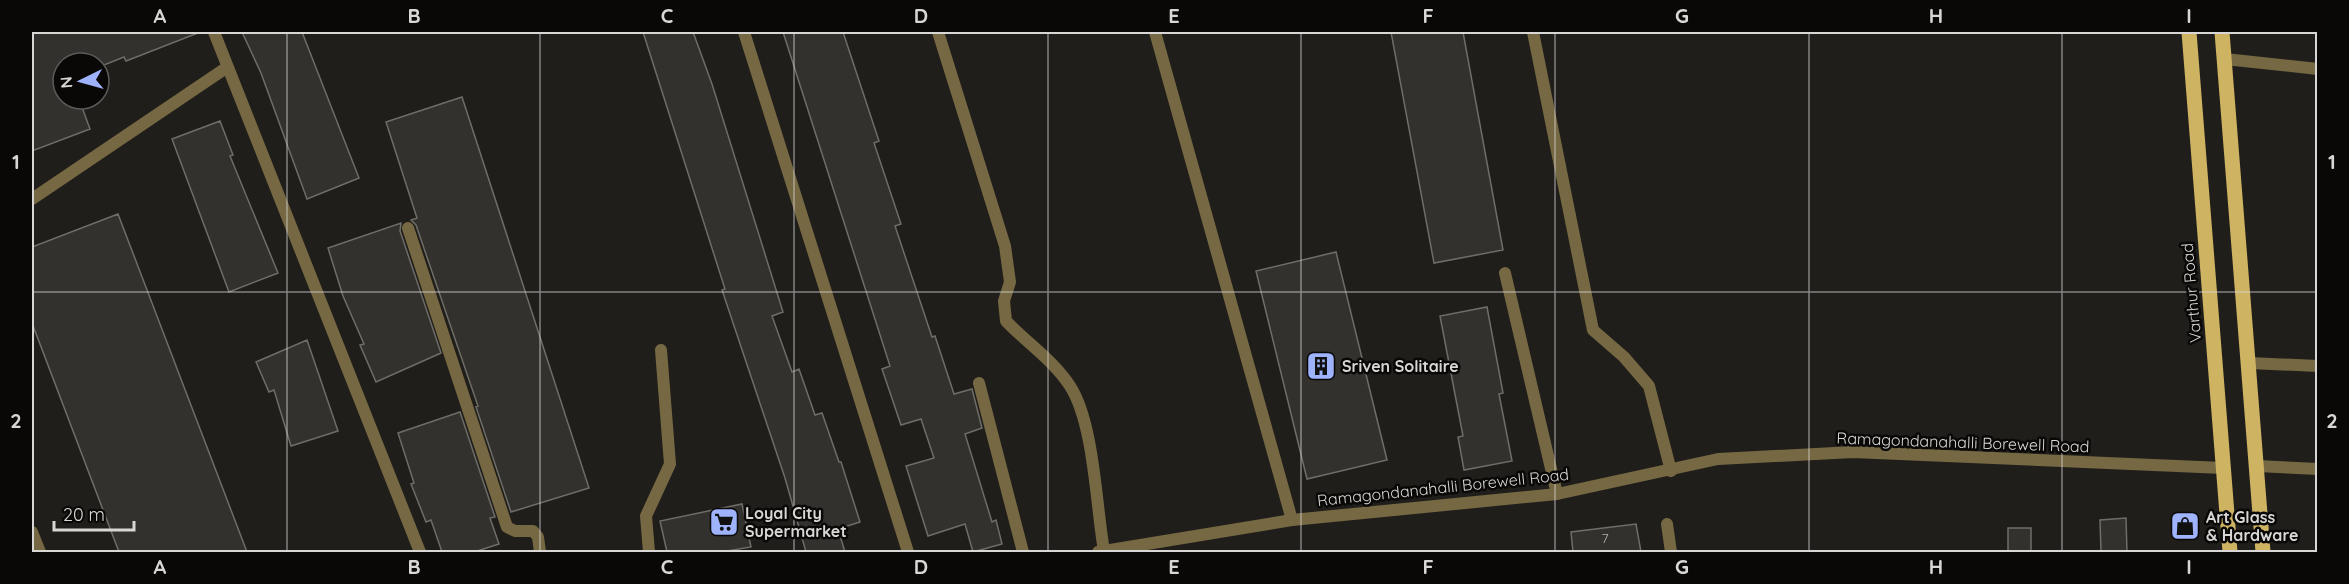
<svg xmlns="http://www.w3.org/2000/svg" width="2349" height="584" font-family="Quicksand,sans-serif">
<style>
.building{fill:#33312d;stroke:#6f6d68;stroke-width:1.5}
.lines{fill:none;stroke-linecap:round;stroke-linejoin:round}
.service{stroke:#756843;stroke-width:12}
.minor{stroke:#756843;stroke-width:12}
.tertiary{stroke:#756843;stroke-width:12}
.primary{stroke:#ceb362;stroke-width:15}
.grid{fill:none;stroke:#d8d7d5;stroke-width:1.5;stroke-opacity:0.55}
.labels{text-anchor:middle;stroke-width:5;stroke-linejoin:round;paint-order:stroke}
.number-label{font-size:14px;fill:#afaeab}
.street-label{font-size:16px;fill:#d8d7d5;stroke:#090807}
.poi-label{font-size:16px;font-weight:bold;fill:#d8d7d5;stroke:#090807;text-anchor:start}
.neatline{fill:none;stroke:#d8d7d5;stroke-width:2}
.grid-label{font-size:20px;text-anchor:middle;font-weight:bold;fill:#d8d7d5}
</style>
<rect width="100%" height="100%" fill="#201e1a"/>
<path class="building" d="M32 32H198V33L126 61 124 57 99 67V63H63V99H79L90 129 32 151Z
M242 32H302L359 178 307 199 261 73Z
M643 32H693L712 84 783 312 772 316 792 372 799 369 815 415 822 413 839 462H841L860 522 838 529 845 552H806L785 478 722 290 725 289Z
M783 32H843L879 141 874 143 901 224 895 226 932 337 935 336 954 394 972 389 982 428 965 434 992 522 996 520 1002 544 973 552 965 524 928 536 906 466 934 458 921 419 901 425 882 369 890 366Z
M1391 32H1463L1503 250 1434 263Z
M462 97 589 488 511 512 476 407 478 406 416 225 411 220 417 218 386 122Z
M220 121 233 155 230 156 278 273 229 292 172 139Z
M118 214 247 552H119L32 323V247Z
M401 223 400 231 441 353 376 382 360 345 364 344 343 296 328 248Z
M1336 252 1387 460 1307 479 1256 271Z
M1487 307 1503 393 1499 394 1512 461 1464 470 1458 437 1463 436 1440 316Z
M307 340 338 431 291 446 274 390 269 392 256 362Z
M460 412 495 517 490 518 499 544 474 552H442L431 520 426 522 411 484 414 483 398 433Z
M742 504 751 547 721 552H667L660 521Z
M2126 518 2127 552H2101L2100 520Z
M1636 524 1641 552H1573L1571 532Z
M2008 528H2031V552H2008Z"/>
<g class="lines">
<path class="service" d="M1533 32 1593 330 1624 357 1649 386 1671 471
M1505 273 1557 494
M2249 363 2318 366
M2257 466 2318 469
M649 552 646 516 670 464 661 350"/>
<path class="minor" d="M214 32 420 552
M744 32 908 552
M938 32 1005 246 1010 282 1004 301 1006 321C1027 343 1054 361 1070 386 1094 423 1096 505 1104 551
M1155 32 1292 520
M2225 59 2318 69
M32 199 226 68
M408 228 507 527 515 531H533L538 537 540 552
M979 383 1023 552
M1667 524 1671 552
M32 532 40 552"/>
<path class="tertiary" d="M1098 552 1292 520 1557 494 1718 459 1853 452 2223 468"/>
<path class="primary" d="M2189 32 2230 552
M2222 32 2263 552"/>
</g>
<path class="grid" d="M287 32V552M540 32V552M794 32V552M1048 32V552M1301 32V552M1555 32V552M1809 32V552M2062 32V552M32 292H2318"/>
<defs>
<g id="building-square" transform="scale(1.5)"><rect x="-9" y="-9" width="18" height="18" rx="4" fill="#9fb3fd" stroke="#090807"/><path d="M-4-6H4V6H1V3H-1V6H-4ZM-2.5-4.3h1.7v1.8h-1.7ZM.8-4.3h1.7v1.8H.8ZM-2.5-1h1.7V.8h-1.7ZM.8-1h1.7V.8H.8Z" fill="#111"/></g>
<g id="supermarket-square" transform="scale(1.5)"><rect x="-9" y="-9" width="18" height="18" rx="4" fill="#9fb3fd" stroke="#090807"/><path d="M-6-5.5h2.5l.6 2H6L4.5 2H-2.5L-4.4-4H-6ZM-1.5 3.2a1.3 1.3 0 1 0 .1 0ZM3 3.2a1.3 1.3 0 1 0 .1 0Z" fill="#111"/></g>
<g id="shop-square" transform="scale(1.5)"><rect x="-9" y="-9" width="18" height="18" rx="4" fill="#9fb3fd" stroke="#090807"/><path d="M-5-2.5h2.3a2.7 3.5 0 0 1 5.4 0H5L5.5 6h-11ZM-1.5-2.5h3a1.5 2.3 0 0 0-3 0Z" fill="#111"/></g>
</defs>
<g fill-rule="evenodd">
<use href="#building-square" x="1321" y="366"/>
<use href="#supermarket-square" x="724" y="522"/>
<use href="#shop-square" x="2185" y="526"/>
</g>
<g class="labels">
<g class="number-label">
<text x="1605" y="543">7</text>
</g>
<g class="street-label">
<text transform="translate(2191 293) rotate(-95)" y="6">Varthur Road</text>
<text transform="translate(1963 442) rotate(2)" y="6">Ramagondanahalli Borewell Road</text>
<text transform="translate(1443 487) rotate(-6)" y="6">Ramagondanahalli Borewell Road</text>
</g>
<g class="poi-label">
<text x="1342" y="372">Sriven Solitaire</text>
<text x="745" y="519">Loyal City<tspan x="745" dy="18">Supermarket</tspan></text>
<text x="2206" y="523">Art Glass<tspan x="2206" dy="18">&amp; Hardware</tspan></text>
</g>
</g>
<rect width="2349" height="584" fill="none" stroke="#090807" stroke-width="66"/>
<g transform="translate(81 81) rotate(265)"><circle r="28" fill="#090807" stroke="#5c5b59" stroke-width="1.5"/>
<path d="M0-4.5L10 22L0 15L-10 22Z" fill="#9fb3fd"/>
<text y="-9" font-size="16" font-weight="bold" text-anchor="middle" fill="#d8d7d5">N</text>
</g>
<path d="M54 521v9h80v-9" fill="none" stroke="#d8d7d5" stroke-width="3"/>
<text x="63" y="521" font-size="18" fill="#d8d7d5" stroke="#090807" stroke-width="4.5" paint-order="stroke">20 m</text>
<rect x="33" y="33" width="2283" height="518" class="neatline"/>
<g class="grid-label">
<text x="160" y="23">A</text>
<text x="414" y="23">B</text>
<text x="667" y="23">C</text>
<text x="921" y="23">D</text>
<text x="1174" y="23">E</text>
<text x="1428" y="23">F</text>
<text x="1682" y="23">G</text>
<text x="1936" y="23">H</text>
<text x="2189" y="23">I</text>
<text x="16" y="169">1</text>
<text x="2332" y="169">1</text>
<text x="16" y="428">2</text>
<text x="2332" y="428">2</text>
<text x="160" y="574">A</text>
<text x="414" y="574">B</text>
<text x="667" y="574">C</text>
<text x="921" y="574">D</text>
<text x="1174" y="574">E</text>
<text x="1428" y="574">F</text>
<text x="1682" y="574">G</text>
<text x="1936" y="574">H</text>
<text x="2189" y="574">I</text>
</g>
</svg>
